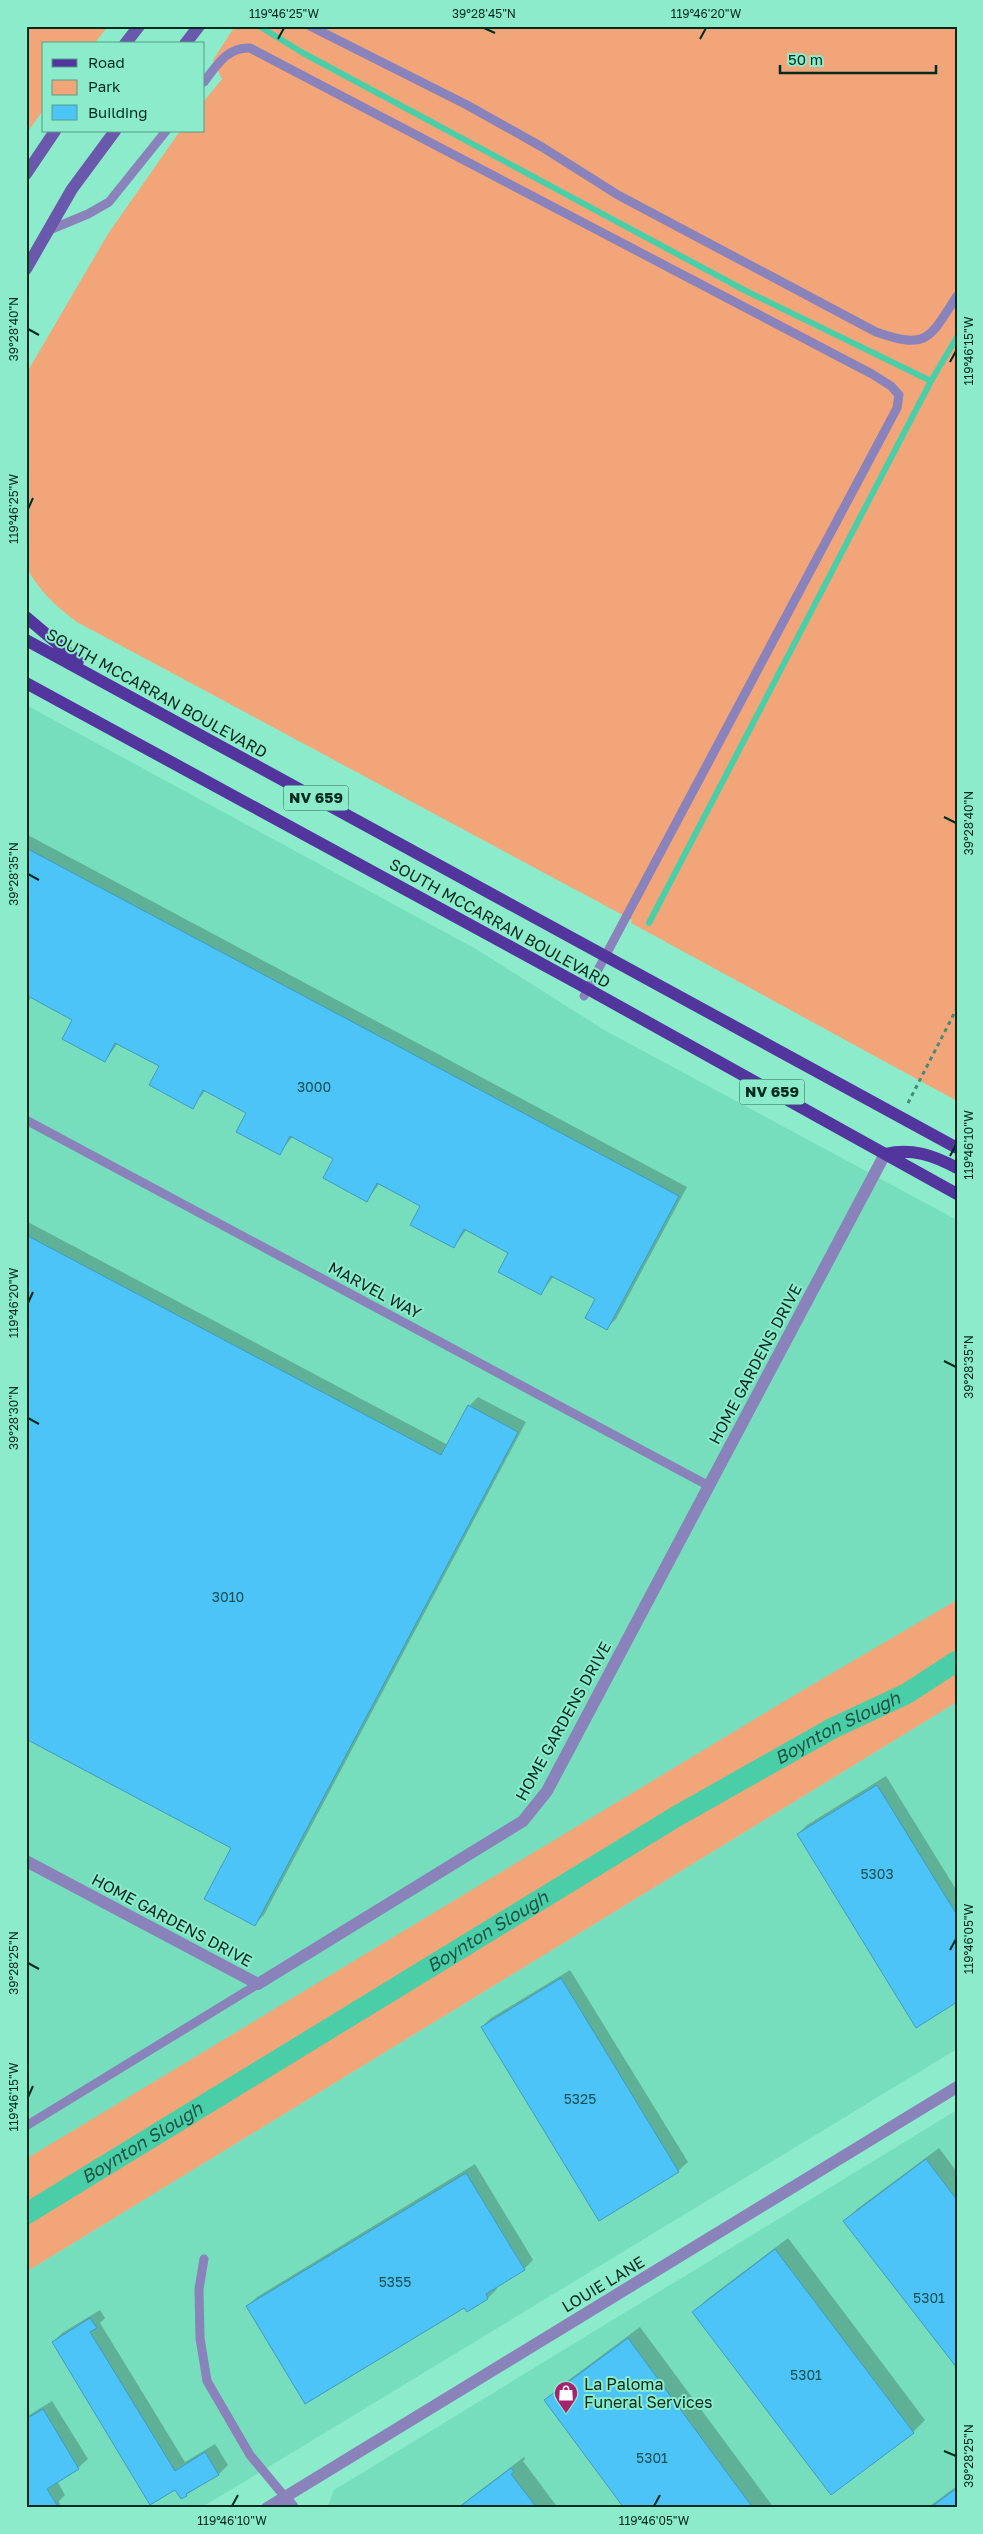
<svg xmlns="http://www.w3.org/2000/svg" width="983" height="2534" font-family="'Golos Text',sans-serif">
<style>
.built{fill:#76debc}
.green{fill:#f2a579}
.shadow{fill:#0003}
.lines{fill:none;stroke-linecap:round;stroke-linejoin:round}
.stream{stroke:#49cea8;stroke-width:6}
.canal{stroke:#49cea8;stroke-width:21}
.building{fill:#4dc4f7;stroke:#429ac1}
.path{stroke:#468b75;stroke-width:3;stroke-dasharray:4 4;stroke-linecap:butt}
.lane{stroke:#8a82bb;stroke-width:9}
.street{stroke:#8a82bb;stroke-width:12}
.secondary{stroke:#6958ab;stroke-width:12}
.primary{stroke:#52369e;stroke-width:12}
.ticks{fill:none;stroke:#002b1f;stroke-width:2}
.labels{text-anchor:middle;stroke-width:4;stroke-linejoin:round;paint-order:stroke}
.number-label{font-size:14px;fill:#135155}
.shield{fill:#8cebcb;stroke:#2a6553;stroke-width:1}
.shield-label{font-size:15px;font-weight:bold;fill:#002b1f}
.street-label{font-size:16px;fill:#002b1f;stroke:#8cebcb}
.poi-label{font-size:16px;fill:#002b1f;stroke:#8cebcb;text-anchor:start}
.water-label{font-size:18px;font-style:italic;fill:#1d5242;stroke:#8cebcb}
.neatline{fill:none;stroke:#002b1f;stroke-width:2}
.ticks-label{font-size:12px;text-anchor:middle;fill:#002b1f}
</style>
<rect width="100%" height="100%" fill="#8cebcb"/>
<path class="built" d="M26 705 476 949 606 1031 957 1220V1615L26 2181Z
M957 1702V2049L201 2508H26V2272Z
M957 2110V2508H327L334 2490Z"/>
<path class="green" d="M26 26H108L94 44H44V109L26 134Z
M235 26H957V1101L631 923 632 920 77 622C57 608 38 589 26 567V374L108 234 180 131H204V101L222 79 213 60Z
M957 1600V1702L26 2272V2159L798 1693Z"/>
<path class="shadow" d="M26 834 687 1187 616 1319 607 1328 597 1298 554 1276 541 1293 509 1252 467 1229 454 1247 422 1205 380 1183 367 1200 335 1159 293 1136 279 1154 248 1112 206 1090 192 1107 161 1066 118 1043 105 1061 74 1019 31 997 26 1006Z
M26 1221 448 1445 469 1406 478 1397 526 1422 264 1915 255 1924 233 1848 26 1738Z
M886 1776 957 1891V2001L798 1834 807 1825Z
M570 1970 688 2162 678 2171 599 2219 482 2027 491 2018Z
M939 2148 957 2172V2366L845 2221 857 2209Z
M475 2164 533 2260 524 2269 496 2287 497 2289 488 2298 467 2310 465 2306H247L257 2297Z
M788 2238 925 2420 913 2432 694 2312 706 2300Z
M100 2310 105 2318 100 2323 185 2462 215 2444 228 2465 219 2474 186 2495 53 2342 62 2333Z
M640 2327 774 2508H625L546 2401 558 2388Z
M52 2401 88 2459 78 2468 57 2481 65 2495 59 2501 60 2505 57 2508H26V2417Z
M524 2457 525 2459 523 2461 558 2508H457Z
M957 2486V2508H927Z"/>
<g class="lines">
<path class="stream" d="M259 26 303 53 746 291 931 381
M649 923 931 381 957 337"/>
<path class="canal" id="s1" d="M26 2214 677 1816 833 1728 906 1694 957 1661"/>
</g>
<path class="building" d="M26 848 679 1196 607 1330 585 1318 595 1299 551 1276 541 1295 498 1272 508 1253 464 1229 454 1248 410 1225 420 1206 377 1183 367 1202 323 1178 333 1159 290 1136 280 1155 236 1132 246 1113 203 1090 193 1109 149 1085 159 1066 115 1043 105 1062 62 1039 72 1020 28 996 26 1000Z
M26 1235 441 1455 468 1405 518 1432 255 1926 204 1899 231 1848 26 1739Z
M877 1785 957 1915V2002L916 2028 797 1834Z
M561 1978 679 2172 599 2221 481 2027Z
M926 2159 957 2200V2368L843 2221Z
M466 2173 525 2270 486 2294 488 2299 467 2312 464 2308 305 2404 246 2306Z
M775 2249 914 2433 831 2495 692 2312Z
M90 2318 97 2328 90 2332 175 2471 205 2452 219 2475 186 2494 187 2496 181 2499 175 2490 150 2505 52 2342Z
M628 2338 633 2345 753 2508H624L544 2400Z
M43 2409 79 2469 47 2489 57 2505 51 2508H26V2419Z
M511 2468 514 2472 511 2474 537 2508H458Z
M957 2488V2508H930Z"/>
<g class="lines">
<path class="path" d="M908 1103 957 1008"/>
<path class="lane" d="M310 26 467 105 542 147 618 195 876 332C928 350 929 339 957 296
M204 82C217 65 227 47 250 48L872 374 891 386 899 395 897 408 584 996
M47 231 88 214 109 202 166 131
M26 1120 709 1486
M26 2126 258 1984
M204 2259 199 2289 200 2338 207 2381 250 2455 285 2497"/>
<path class="street" d="M26 1861 258 1984 523 1821 547 1791 885 1154
M285 2497 293 2508
M267 2508 957 2087"/>
<path class="secondary" d="M125 44 139 26
M185 44 199 26
M26 174 55 131
M26 269 72 189 115 131"/>
<path class="primary" d="M26 617 78 661
M26 640 957 1148
M26 683 588 989 957 1194
M885 1154C912 1148 933 1155 957 1168"/>
</g>
<path class="ticks" d="M484 28 495 33M278 39 284 28M700 39 706 28M28 329 39 335M950 362 956 351M28 509 33 498M944 817 956 823M28 874 39 880M950 1156 956 1145M28 1303 33 1292M944 1361 956 1367M28 1418 39 1424M950 1950 956 1939M28 1963 39 1969M28 2097 33 2086M944 2451 956 2456M232 2506 238 2495M654 2506 660 2495"/>
<defs>
<g id="shop-pin" transform="scale(1.25)"><path d="M0 17L-7.5 6A9.5 9.5 0 1 1 7.5 6Z" fill="#a6236f" stroke="#8cebcb"/><path d="M-5-2.5h2.3a2.7 3.5 0 0 1 5.4 0H5L5.5 6h-11ZM-1.5-2.5h3a1.5 2.3 0 0 0-3 0Z" fill="#fff"/></g>
</defs>
<g fill-rule="evenodd">
<use href="#shop-pin" x="566" y="2393"/>
</g>
<g class="labels">
<g class="number-label">
<text x="314" y="1092">3000</text>
<text x="228" y="1602">3010</text>
<text x="877" y="1879">5303</text>
<text x="580" y="2104">5325</text>
<text x="395" y="2287">5355</text>
<text x="929" y="2303">5301</text>
<text x="806" y="2380">5301</text>
<text x="652" y="2463">5301</text>
</g>
<g class="shield">
<rect x="283.5" y="785.5" width="65" height="25" rx="4"/>
<rect x="739.5" y="1079.5" width="65" height="25" rx="4"/>
</g>
<g class="shield-label">
<text x="316" y="803">NV 659</text>
<text x="772" y="1097">NV 659</text>
</g>
<g class="street-label">
<text transform="translate(157 693) rotate(29)" y="6">SOUTH MCCARRAN BOULEVARD</text>
<text transform="translate(500 923) rotate(29)" y="6">SOUTH MCCARRAN BOULEVARD</text>
<text transform="translate(375 1290) rotate(28)" y="6">MARVEL WAY</text>
<text transform="translate(755 1364) rotate(-62)" y="6">HOME GARDENS DRIVE</text>
<text transform="translate(563 1721) rotate(-61)" y="6">HOME GARDENS DRIVE</text>
<text transform="translate(172 1920) rotate(28)" y="6">HOME GARDENS DRIVE</text>
<text transform="translate(603 2284) rotate(-31)" y="6">LOUIE LANE</text>
</g>
<g class="poi-label">
<text x="584" y="2390">La Paloma<tspan x="584" dy="18">Funeral Services</tspan></text>
</g>
<g class="water-label">
<text dy="6" stroke="none"><textPath href="#s1" startOffset="946">Boynton Slough</textPath></text>
<text dy="6" stroke="none"><textPath href="#s1" startOffset="541">Boynton Slough</textPath></text>
<text dy="6" stroke="none"><textPath href="#s1" startOffset="136">Boynton Slough</textPath></text>
</g>
</g>
<rect width="983" height="2534" fill="none" stroke="#8cebcb" stroke-width="55"/>
<rect x="42" y="42" width="162" height="90" fill="#8cebcb" stroke="#549e86"/>
<rect x="52" y="59" width="25" height="8" fill="#52369e" stroke="#549e86"/>
<text x="88" y="68" font-size="15" fill="#002b1f">Road</text>
<rect x="52" y="80" width="25" height="15" fill="#f2a579" stroke="#549e86"/>
<text x="88" y="92" font-size="15" fill="#002b1f">Park</text>
<rect x="52" y="105" width="25" height="15" fill="#4dc4f7" stroke="#549e86"/>
<text x="88" y="118" font-size="15" fill="#002b1f">Building</text>
<path d="M780 65v8h156v-8" fill="none" stroke="#002b1f" stroke-width="2.5"/>
<text x="788" y="65" font-size="15" fill="#002b1f" stroke="#8cebcb" stroke-width="4" paint-order="stroke">50 m</text>
<rect x="28" y="28" width="928" height="2478" class="neatline"/>
<g class="ticks-label">
<text x="284" y="18">119°46'25"W</text>
<text x="484" y="18">39°28'45"N</text>
<text x="706" y="18">119°46'20"W</text>
<text transform="translate(14 329) rotate(-90)" y="4">39°28'40"N</text>
<text transform="translate(969 351) rotate(-90)" y="4">119°46'15"W</text>
<text transform="translate(14 509) rotate(-90)" y="4">119°46'25"W</text>
<text transform="translate(969 823) rotate(-90)" y="4">39°28'40"N</text>
<text transform="translate(14 874) rotate(-90)" y="4">39°28'35"N</text>
<text transform="translate(969 1145) rotate(-90)" y="4">119°46'10"W</text>
<text transform="translate(14 1303) rotate(-90)" y="4">119°46'20"W</text>
<text transform="translate(969 1367) rotate(-90)" y="4">39°28'35"N</text>
<text transform="translate(14 1418) rotate(-90)" y="4">39°28'30"N</text>
<text transform="translate(969 1939) rotate(-90)" y="4">119°46'05"W</text>
<text transform="translate(14 1963) rotate(-90)" y="4">39°28'25"N</text>
<text transform="translate(14 2097) rotate(-90)" y="4">119°46'15"W</text>
<text transform="translate(969 2456) rotate(-90)" y="4">39°28'25"N</text>
<text x="232" y="2525">119°46'10"W</text>
<text x="654" y="2525">119°46'05"W</text>
</g>
</svg>
